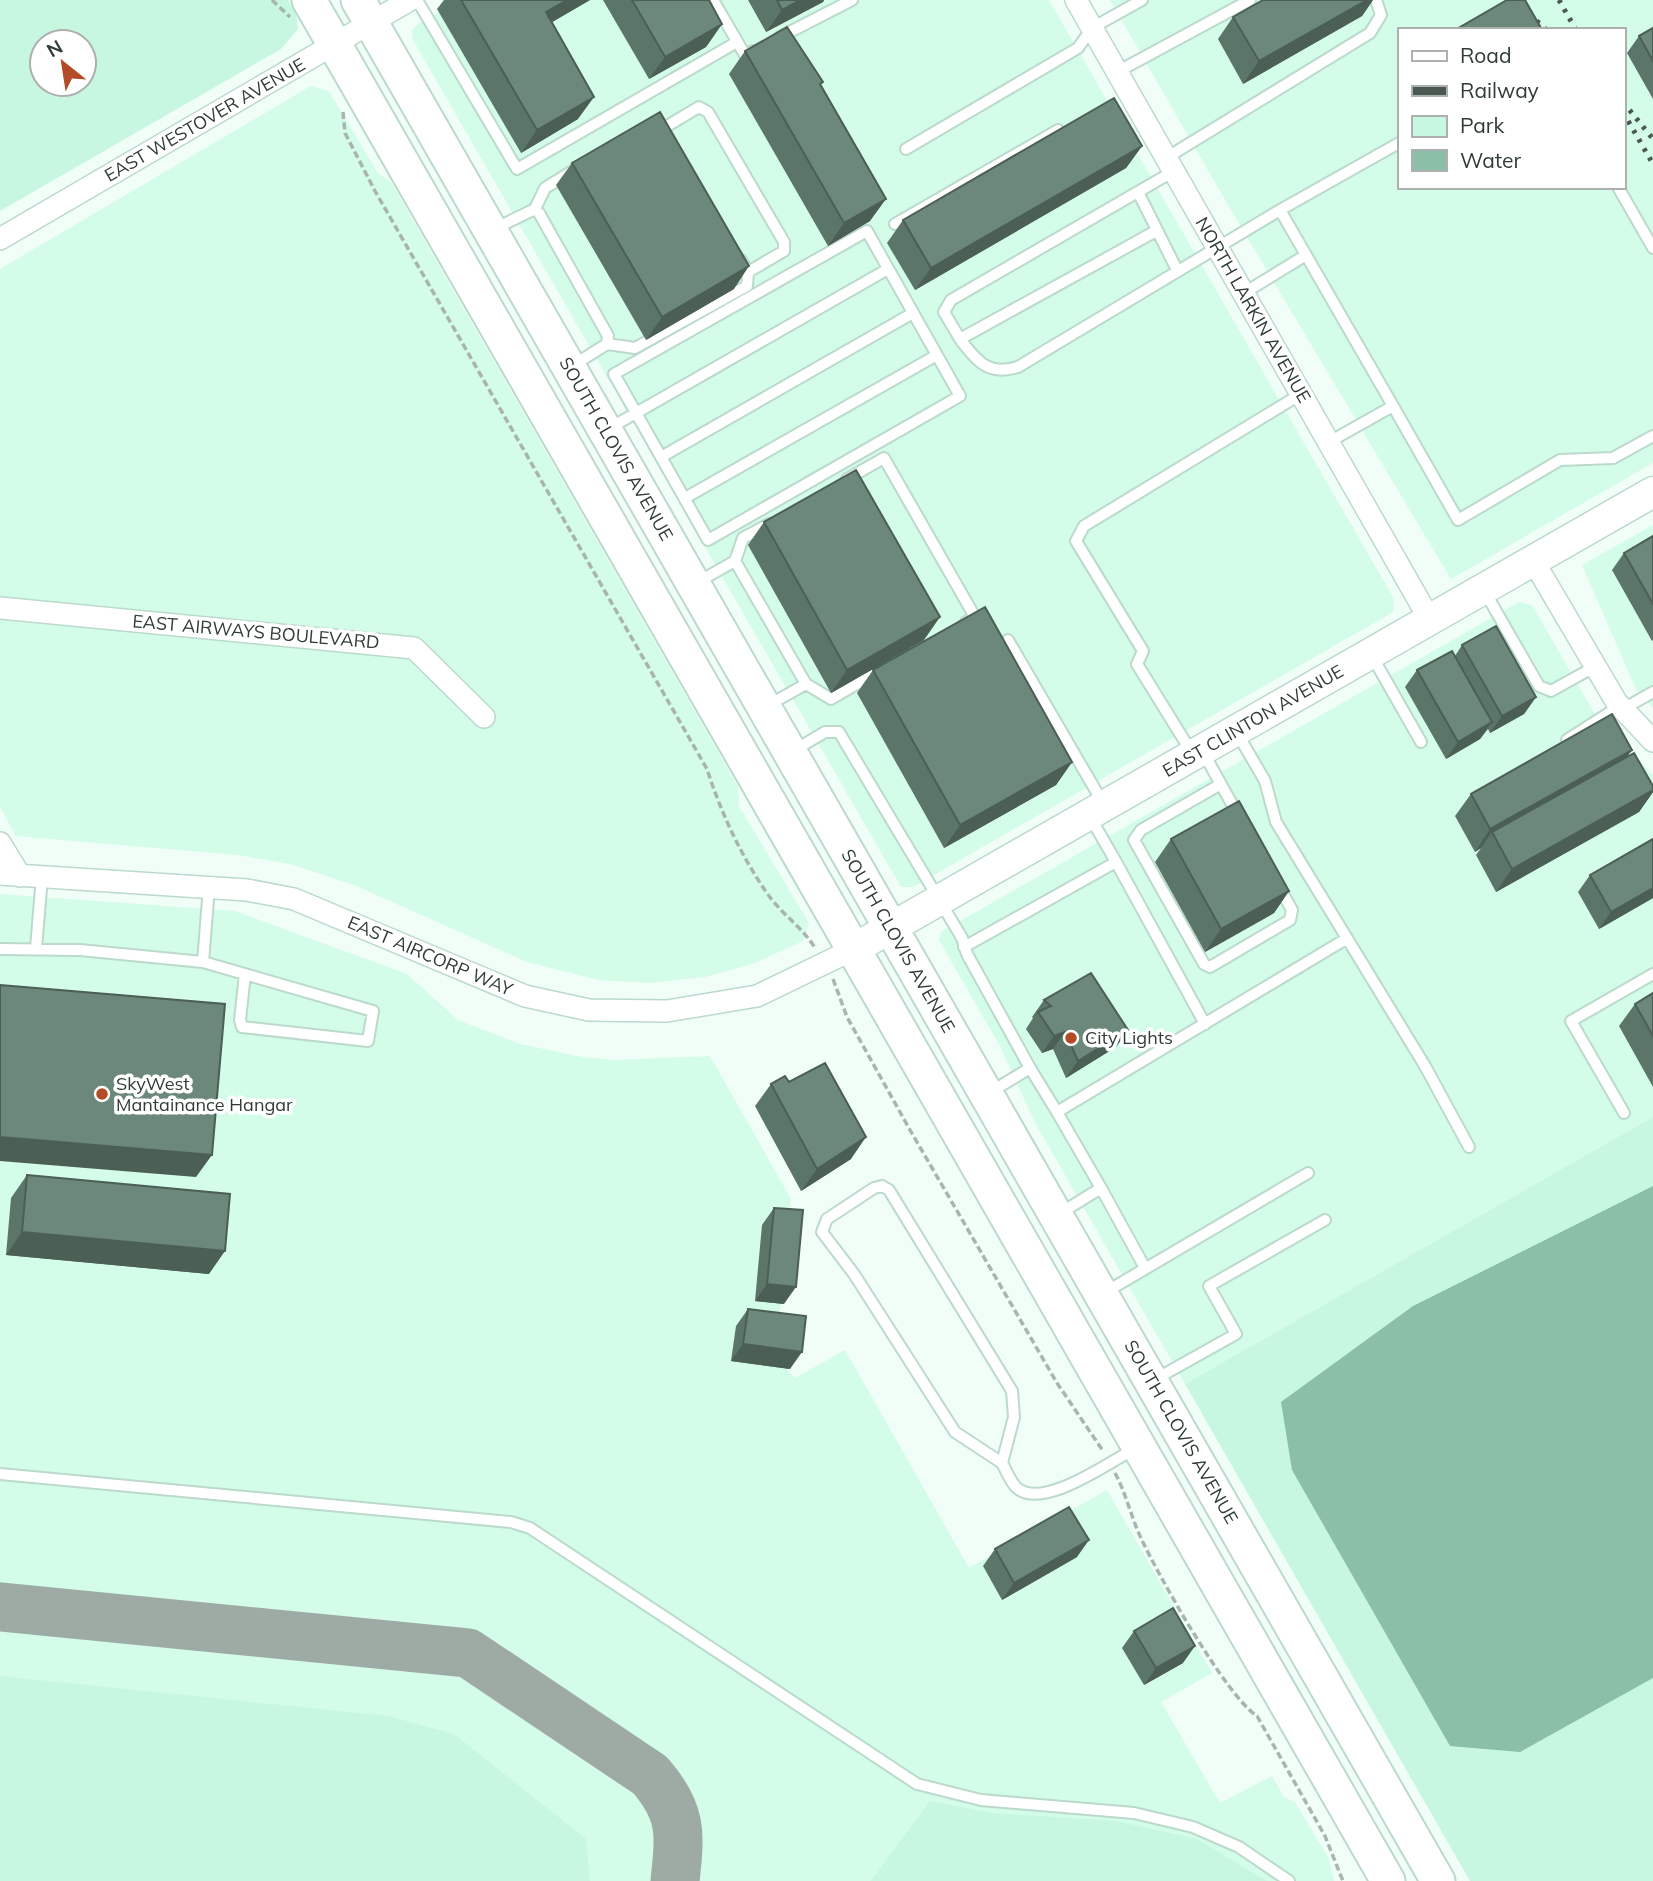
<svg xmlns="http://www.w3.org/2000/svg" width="1653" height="1881" font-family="Mulish,sans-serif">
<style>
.built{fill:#d3fce9;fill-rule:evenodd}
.green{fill:#c7f7e0;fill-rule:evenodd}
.water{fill:#8bbfa7}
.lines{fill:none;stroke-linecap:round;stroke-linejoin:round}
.taxiway{stroke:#9eaaa4;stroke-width:49}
.lane-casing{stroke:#bbdacb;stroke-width:14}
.street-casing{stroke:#bbdacb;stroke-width:24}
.secondary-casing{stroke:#bbdacb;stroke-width:33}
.primary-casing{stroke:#bbdacb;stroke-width:37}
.path{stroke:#a8b5ae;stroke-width:3.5;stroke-dasharray:7 3.5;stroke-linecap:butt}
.lane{stroke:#fff;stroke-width:10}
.street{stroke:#fff;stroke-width:21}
.secondary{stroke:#fff;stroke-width:30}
.primary{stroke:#fff;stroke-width:33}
.rail{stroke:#4b5751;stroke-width:5;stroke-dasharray:3.5 7;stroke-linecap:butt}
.wall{fill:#5c7569}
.shaded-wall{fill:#4b5f55}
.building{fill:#6b887a;stroke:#4b5f55;stroke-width:2}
.poi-dot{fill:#b34c26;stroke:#fff;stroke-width:2.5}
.labels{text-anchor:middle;stroke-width:7;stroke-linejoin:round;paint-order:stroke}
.street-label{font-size:18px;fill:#303c36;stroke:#fff}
.poi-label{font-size:18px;fill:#303c36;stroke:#fff;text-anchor:start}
</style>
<rect width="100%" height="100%" fill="#f1fef7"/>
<path class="built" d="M460 0H1049L1394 599 1393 612 913 887H901L413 40 412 30 418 24Z
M1110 0H1653V463L1451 579 1235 217ZM1399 30H1623V187H1399Z
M311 86 329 91 378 173 391 182 738 787 739 806 809 923 803 941 755 963 705 977 649 983 599 980 527 962 354 885 290 864 238 855 16 836 0 807V269Z
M1653 525V708L1636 689 1582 565Z
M1519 602 1532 605 1597 718 1653 775V1117L1185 1384 1034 1121 1000 1046 939 940 941 932Z
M0 894 235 911 407 974 458 1020 520 1044 582 1057 614 1060 710 1056 791 1199 776 1357 795 1378 845 1350 969 1568 1107 1490 1212 1673 1161 1702 1220 1803 1272 1776 1284 1797 1295 1802 1329 1859 1334 1881H0Z"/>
<path class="green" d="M0 0H288L296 13 298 29 281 49 0 211ZM42 42H84V84H42Z
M1653 1117V1881H1470L1185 1384Z
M0 1676 388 1716 454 1734 586 1839 590 1881H0Z
M930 1801 991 1813 1116 1821 1197 1839 1267 1881H871Z"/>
<path class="water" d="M1653 1186V1678L1520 1752 1450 1746 1292 1470 1281 1402 1413 1306Z"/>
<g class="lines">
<path class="taxiway" d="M0 1607 468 1653 650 1775C683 1813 680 1834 675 1881"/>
<g class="lane-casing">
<path id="lane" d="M417 0 517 169 737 42
M713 0 745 55 753 51
M780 37 852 0
M1117 72 1250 0
M662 129 699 107 708 112 784 242V251L748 272
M906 149 1078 48 1092 28 1142 0
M1166 158 1370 33 1381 15 1376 0
M1618 187 1653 248
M1138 192 1177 270
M535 209 545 188 576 169
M1280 210 1399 143
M895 224 1058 130
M494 229 535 209 539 213 608 336 607 344 572 366
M867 231 960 396 708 540 614 374Z
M1156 231 960 339 944 312 951 300 1174 171
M1244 293 1306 255 1393 406 1329 442
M960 339C977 362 989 376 1018 367L1280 210 1306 255
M607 344 635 348 747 286 748 272 741 260
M1393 406 1458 520 1560 460 1613 458 1653 436
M608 429 888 269
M661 457 913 313
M847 479 884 458 975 617 966 622
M685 498 937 355
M735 561 743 538 769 524
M696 583 735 561 806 684 767 706
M1485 592 1539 686 1551 691 1596 666
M1008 640 1103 803
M1372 656 1421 742
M806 684 831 699 879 671
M1623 709 1653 692
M1237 733 1265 781 1276 822 1425 1066 1469 1147
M1567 740 1620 706
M793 751 825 732H839L962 938 967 954 1030 1068
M1203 752 1238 815
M1192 753 1137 664 1143 651 1076 541 1084 526 1301 394
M1221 784 1141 830 1134 840 1204 964 1210 967 1290 920 1292 910 1279 887
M1116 862 1205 1024
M964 947 1116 862 1089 815
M36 948 42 877
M0 949 80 950 203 962 209 887
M203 962 373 1011 368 1041 242 1027 240 1020 245 974
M989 1093 1030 1068 1057 1112 1346 939
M1057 1112 1101 1188 1059 1214
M1624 1113 1571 1021 1653 974
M1101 1188 1145 1268
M1104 1293 1308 1173
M1154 1380 1236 1334 1209 1286 1325 1220
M1002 1463 955 1432 854 1274 822 1232 827 1219 874 1188 882 1186 889 1190 1012 1391 1014 1417 1002 1463C1006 1470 1010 1481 1016 1487 1041 1512 1111 1461 1136 1448
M0 1474 511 1522 530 1528 917 1784 981 1800 1134 1813 1193 1827 1239 1847 1289 1881"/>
</g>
<g class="street-casing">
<path id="street" d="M1076 0 1430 620
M0 239 410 0
M1534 562 1617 703 1653 741
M0 608 414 648 484 717
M0 843 20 876
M0 874 247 890 294 899 525 996 589 1010 667 1011 757 996 852 950"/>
</g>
<g class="secondary-casing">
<path id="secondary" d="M852 950 1653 492"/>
</g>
<g class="primary-casing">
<path id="primary" d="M309 0 1388 1881
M358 0 1438 1881"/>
</g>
<path class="path" d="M272 0 290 17
M343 112 345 133 375 191 707 769C721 813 742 858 769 896 783 915 803 928 815 948
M833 979 847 1017 910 1130 1057 1383 1103 1451
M1115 1473C1126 1493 1131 1517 1141 1538 1158 1575 1226 1696 1257 1716L1325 1836 1343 1881"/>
<use href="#lane" class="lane"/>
<use href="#street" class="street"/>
<use href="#secondary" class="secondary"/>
<use href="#primary" class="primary"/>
<path class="rail" d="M1513 0 1547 30
M1559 0 1576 30
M1623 102 1653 139
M1623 112 1653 164"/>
</g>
<path class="wall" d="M444 0H590L552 22 578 119 521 153 437 9Z
M603 0H709L722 24 706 47 649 79Z
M748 0H824L823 2 766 32Z
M1263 0H1373L1362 16 1243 84 1218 39 1233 17Z
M1653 28V99L1627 53 1639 36Z
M745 51 823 82 821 85 870 221 828 246 729 74Z
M1142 146 1126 168 915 290 887 243 903 220Z
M572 163 734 289 646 340 556 185Z
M764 522 924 640 831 693 748 545Z
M1653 536V640L1652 641 1612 570 1624 553Z
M1462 645 1536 697 1524 714 1490 733 1488 729 1480 739 1446 759 1405 687 1417 670 1455 656Z
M873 670 1072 762 1056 785 944 848 857 693Z
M1626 757 1653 786V792L1639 812 1496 892 1476 855 1481 848 1475 852 1455 816 1471 794Z
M1171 839 1289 891 1274 913 1205 952 1155 862Z
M1590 875 1653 898 1599 929 1578 892Z
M1653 993V1087L1619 1026 1635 1004Z
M1044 1000 1128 1030 1116 1047 1066 1078 1053 1049 1042 1053 1026 1029 1033 1018 1032 1017Z
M789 1082 851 1159 801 1191 755 1106 771 1084Z
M27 1175 209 1274 6 1255 11 1198Z
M774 1208 784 1304 755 1301 762 1225Z
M748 1309 790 1369 731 1361 736 1326Z
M995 1549 1077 1557 1002 1600 983 1566Z
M1134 1631 1183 1663 1144 1685 1122 1648Z"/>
<path class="shaded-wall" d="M567 0H590L530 35 546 12Z
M800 0H824L823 2 766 32 782 10Z
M1367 0H1373L1362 16 1243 84 1259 61Z
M722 24 706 47 649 79 665 57Z
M594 97 578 119 521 153 537 130Z
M1142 146 1126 168 915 290 931 268Z
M886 199 870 221 828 246 844 223Z
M749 266 734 289 646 340 662 317Z
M940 617 924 640 831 693 847 670Z
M1536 697 1524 714 1490 733 1502 716Z
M1492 722 1480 739 1446 759 1458 742Z
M1632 750 1616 772 1492 832 1481 848 1475 852 1490 829Z
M1072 762 1056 785 944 848 960 825Z
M1653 790V792L1639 812 1496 892 1512 869Z
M1653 888V898L1599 929 1611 912Z
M1289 891 1274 913 1205 952 1221 929Z
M1128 1030 1116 1047 1066 1078 1078 1061Z
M1065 1032 1053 1049 1042 1053 1054 1036Z
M0 1137 212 1155 196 1177 0 1161Z
M866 1137 851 1159 801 1191 817 1169Z
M22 1232 225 1251 209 1274 6 1255Z
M767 1284 796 1287 784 1304 755 1301Z
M743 1344 802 1352 790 1369 731 1361Z
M1089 1540 1077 1557 1002 1600 1014 1583Z
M1195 1646 1183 1663 1144 1685 1156 1668Z"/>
<path class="building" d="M461 0H567L546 12 594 97 537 130Z
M632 0H709L722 24 665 57Z
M777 0H800L782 10Z
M1263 0H1367L1259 61 1233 17Z
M1507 0H1525L1541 28 1538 30H1455Z
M787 27 823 82 820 84 886 199 844 223 745 51Z
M1653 28V61L1639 36Z
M1114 98 1142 146 931 268 903 220Z
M660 112 749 266 662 317 572 163Z
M856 470 940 617 847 670 764 522Z
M1653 536V604L1624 553Z
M985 607 1072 762 960 825 873 670Z
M1496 626 1536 697 1502 716 1462 645Z
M1452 651 1492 722 1458 742 1417 670Z
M1612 714 1632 750 1490 829 1471 794Z
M1634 753 1653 786V790L1512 869 1492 832Z
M1239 801 1289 891 1221 929 1171 839Z
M1653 839V888L1611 912 1590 875Z
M1091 973 1128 1030 1078 1061 1065 1032 1054 1036 1038 1012 1051 1006 1044 1000Z
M0 985 225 1004 212 1155 0 1137Z
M1653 993V1036L1635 1004Z
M825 1063 866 1137 817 1169 771 1084 785 1076 789 1082Z
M27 1175 230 1194 225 1251 22 1232Z
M774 1208 803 1210 796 1287 767 1284Z
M748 1309 806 1316 802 1352 743 1344Z
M1069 1507 1089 1540 1014 1583 995 1549Z
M1173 1608 1195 1646 1156 1668 1134 1631Z"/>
<g class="poi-dot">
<circle cx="1071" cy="1038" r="7"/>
<circle cx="102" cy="1094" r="7"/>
</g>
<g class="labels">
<g class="street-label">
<text transform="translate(205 120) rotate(-30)" y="6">EAST WESTOVER AVENUE</text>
<text transform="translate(1253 310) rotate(60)" y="6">NORTH LARKIN AVENUE</text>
<text transform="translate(616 449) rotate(60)" y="6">SOUTH CLOVIS AVENUE</text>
<text transform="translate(256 632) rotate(5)" y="6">EAST AIRWAYS BOULEVARD</text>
<text transform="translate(1253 721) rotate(-30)" y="6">EAST CLINTON AVENUE</text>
<text transform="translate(898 941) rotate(60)" y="6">SOUTH CLOVIS AVENUE</text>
<text transform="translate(430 956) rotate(23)" y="6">EAST AIRCORP WAY</text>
<text transform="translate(1181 1432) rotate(60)" y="6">SOUTH CLOVIS AVENUE</text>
</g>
<g class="poi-label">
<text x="1085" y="1044">City Lights</text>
<text x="116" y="1090">SkyWest<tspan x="116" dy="21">Mantainance Hangar</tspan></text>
</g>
</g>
<rect x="1398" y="28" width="228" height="161" fill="#ffffff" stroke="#acb1af" stroke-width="2"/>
<rect x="1412" y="51" width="35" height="10" fill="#ffffff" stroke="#acb1af" stroke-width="2"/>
<text x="1460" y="63" font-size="21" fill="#303c36">Road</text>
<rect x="1412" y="86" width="35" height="10" fill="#4b5751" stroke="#acb1af" stroke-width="2"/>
<text x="1460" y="98" font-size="21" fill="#303c36">Railway</text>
<rect x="1412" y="116" width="35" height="21" fill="#c7f7e0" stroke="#acb1af" stroke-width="2"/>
<text x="1460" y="133" font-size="21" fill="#303c36">Park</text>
<rect x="1412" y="150" width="35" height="21" fill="#8bbfa7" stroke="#acb1af" stroke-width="2"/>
<text x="1460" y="168" font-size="21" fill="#303c36">Water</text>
<g transform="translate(63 63) rotate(330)"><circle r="33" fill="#ffffff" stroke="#acb1af" stroke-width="2"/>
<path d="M0-5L12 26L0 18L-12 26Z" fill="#b34c26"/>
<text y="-10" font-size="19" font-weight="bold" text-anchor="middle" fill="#303c36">N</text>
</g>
</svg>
